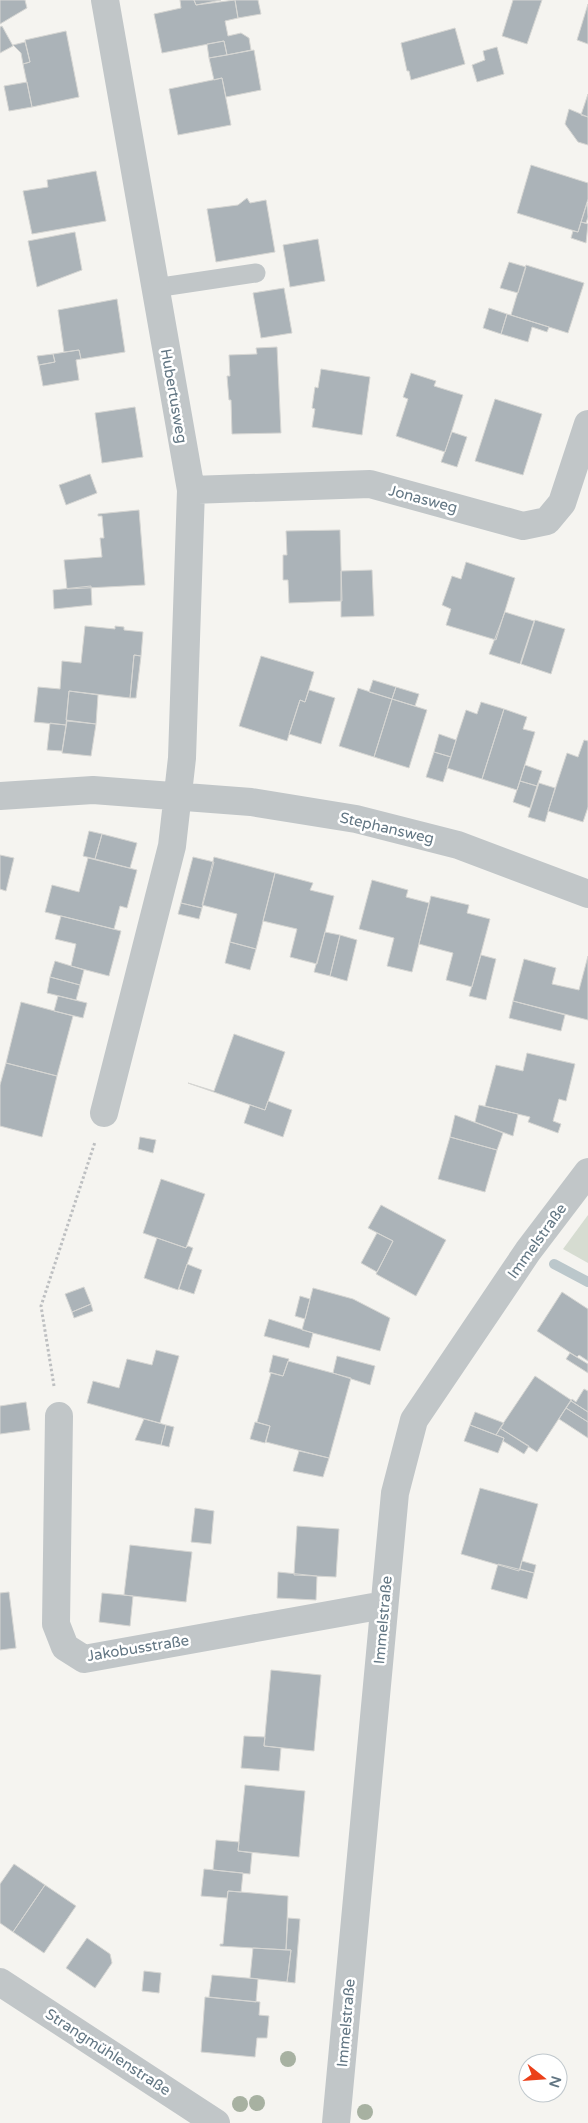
<svg xmlns="http://www.w3.org/2000/svg" width="588" height="2123" font-family="'Varela Round',sans-serif">
<style>
.green{fill:#d6dcd1}
.lines{fill:none;stroke-linecap:round;stroke-linejoin:round}
.stream{stroke:#bbc7cb;stroke-width:10}
.building{fill:#abb3b8;stroke:#d6d6d3}
.path{stroke:#bdbfc1;stroke-width:3;stroke-dasharray:2.5 2.5;stroke-linecap:butt}
.lane{stroke:#c1c6c8;stroke-width:19}
.street{stroke:#c1c6c8;stroke-width:28}
.tree{fill:#a7b1a1}
.labels{text-anchor:middle;stroke-width:5;stroke-linejoin:round;paint-order:stroke}
.street-label{font-size:15px;fill:#627683;stroke:#fff}
</style>
<rect width="100%" height="100%" fill="#f5f4f0"/>
<path class="green" d="M588 1215V1263L563 1249Z"/>
<g class="lines">
<path class="stream" d="M554 1264 588 1282"/>
</g>
<path class="building" d="M0 0H25L27 8 0 24Z
M180 0H194L196 5 235 0 238 18 225 21 228 36 241 33 249 38 251 50 227 55 224 41 162 53 154 14 181 8Z
M194 0H221L196 5Z
M235 0H258L261 14 238 18Z
M513 0H542L527 44 502 36Z
M588 4V44L577 40Z
M2 26 13 46 0 53V27Z
M455 28 465 64 411 80 409 71H407L401 43Z
M66 31 79 97 32 107 23 64 30 62 25 40Z
M224 41 227 55 209 58 207 44Z
M25 42 30 62 23 64 21 53 13 45Z
M497 47 504 74 477 82 472 65 485 60 483 51Z
M254 50 261 90 226 97 222 78 214 80 209 58Z
M222 78 231 125 178 135 169 89Z
M27 82 32 107 9 111 4 86Z
M588 94V117L581 115Z
M569 109 588 117V145L578 142 565 124Z
M531 165 588 183V199L578 232 517 213Z
M96 171 106 221 32 234 23 191 48 187 47 180Z
M247 198 250 203 266 200 275 252 216 262 207 209 238 205Z
M587 203 588 217 586 223 581 222Z
M581 222 588 224 586 243 571 238 573 231 578 232Z
M75 232 82 270 37 287 28 241Z
M318 239 325 281 290 287 283 245Z
M509 262 526 267 518 293 500 288Z
M526 265 584 283 568 333 511 315Z
M284 288 292 333 261 338 253 293Z
M117 299 125 352 81 359 79 350 64 352 58 310Z
M489 308 507 314 501 334 483 328Z
M507 314 549 327 547 332 532 327 528 342 501 334Z
M277 347 281 433 232 434 231 400H229L227 376H230L229 355 257 354 256 348Z
M79 350 81 359 76 360 79 380 43 386 39 365 55 362 53 354Z
M53 354 55 362 39 365 37 356Z
M321 369 370 377 362 435 312 427 315 409 312 408 315 387 318 388Z
M411 373 436 381 434 386 463 395 445 452 396 436 408 399 403 397Z
M495 399 542 414 523 475 475 461Z
M135 407 143 457 102 463 95 413Z
M452 432 467 437 457 467 441 462Z
M90 474 97 493 66 505 59 485Z
M139 510 145 585 67 589 64 560 102 557 100 538H104L102 516H98V514Z
M340 530 342 601 289 603 288 580H283V555H287L286 531Z
M466 562 515 578 496 640 446 625 451 609 442 605 452 576 461 579Z
M372 570 374 616 341 617V571Z
M91 586 92 605 54 609 53 590Z
M505 612 534 621 520 664 489 654Z
M535 620 565 629 551 674 521 664Z
M85 626 115 629V626L124 627V630L143 632 141 656 134 655 130 698 69 691 66 725 34 722 38 687 60 689 62 661 81 663Z
M134 655 141 656 136 698H130Z
M261 656 314 672 305 702 300 700 287 741 239 726Z
M373 680 396 687 392 699 369 692Z
M396 687 419 694 415 706 392 699Z
M358 688 392 699 374 757 339 746Z
M309 690 335 698 321 744 289 734 300 700 305 702Z
M69 691 98 695 96 724 66 720Z
M392 699 427 710 409 768 374 757Z
M481 702 504 709 482 779 447 768 466 710 477 714Z
M504 709 527 717 523 729 535 732 517 790 482 779Z
M67 721 96 724 91 756 62 753Z
M50 723 66 725 62 751 47 750Z
M439 734 456 740 451 757 434 752Z
M584 740 588 741V807L583 822 548 811 567 753 578 757Z
M434 752 451 757 443 782 426 777Z
M525 765 542 771 537 786 520 781Z
M520 781 537 786 530 808 513 802Z
M539 783 555 788 545 822 528 817Z
M89 831 102 834 95 859 83 856Z
M102 834 137 843 130 868 95 859Z
M0 855 14 858 6 891 0 889Z
M193 857 214 862 202 908 181 903Z
M214 857 275 873 256 949 230 942 237 914 202 905Z
M88 858 137 870 127 908 120 906 114 929 45 912 52 885 79 892Z
M275 873 313 883 310 890 334 896 317 964 290 957 297 929 263 921Z
M372 880 408 890 406 897 429 903 412 972 387 966 394 938 359 929Z
M431 896 469 905 467 913 490 919 472 987 446 980 453 953 419 944Z
M181 903 202 908 199 919 178 914Z
M61 916 121 931 109 976 71 966 76 944 55 939Z
M325 932 340 935 330 976 314 972Z
M340 935 357 940 347 981 330 976Z
M230 942 256 949 250 970 225 963Z
M481 955 496 959 486 1000 469 996Z
M588 956V1020L513 1001 524 959 556 968 552 984 579 990Z
M55 961 84 970 80 985 50 977Z
M50 977 80 985 76 1000 47 993Z
M58 996 87 1003 83 1018 54 1011Z
M513 1001 565 1015 561 1031 509 1018Z
M21 1002 73 1016 57 1076 6 1063Z
M234 1034 285 1052 265 1110 188 1083 214 1091Z
M527 1053 575 1064 566 1101 559 1099 553 1121 561 1124 558 1133 528 1122 530 1117 485 1106 496 1065 523 1071Z
M6 1063 57 1076 42 1137 0 1126V1085Z
M268 1101 292 1110 283 1137 244 1123 250 1105 265 1110Z
M479 1105 518 1114 513 1136 475 1122Z
M455 1115 503 1133 497 1150 450 1137Z
M140 1137 156 1140 153 1153 138 1149Z
M450 1137 497 1150 485 1192 438 1179Z
M161 1179 205 1194 186 1248 143 1233Z
M381 1205 446 1240 416 1296 376 1274 393 1241 368 1228Z
M377 1233 393 1241 377 1272 361 1263Z
M157 1238 186 1248 188 1246 193 1248 178 1290 144 1278Z
M187 1264 202 1270 194 1294 179 1289Z
M84 1287 91 1304 72 1312 65 1294Z
M313 1288 353 1299 390 1318 380 1351 302 1330Z
M562 1292 588 1309V1361L579 1355 577 1357 537 1331Z
M300 1296 310 1299 305 1319 295 1316Z
M91 1304 93 1311 74 1318 72 1312Z
M269 1319 313 1333 309 1348 264 1336Z
M156 1350 179 1356 160 1423 87 1403 93 1381 119 1388 127 1359 152 1365Z
M570 1353 588 1364V1373L566 1359Z
M273 1355 289 1359 283 1376 269 1372Z
M337 1356 375 1366 370 1385 333 1373Z
M288 1361 351 1378 329 1458 266 1442 270 1426 257 1422 271 1373 283 1376Z
M535 1376 571 1400 537 1452 500 1428Z
M584 1389 588 1391V1412L571 1401 572 1399 576 1402Z
M571 1401 588 1412V1422L566 1408Z
M26 1402 30 1430 0 1434V1406Z
M566 1408 588 1422V1438L559 1419Z
M475 1412 504 1423 496 1435 470 1425Z
M144 1419 166 1425 161 1445 135 1440Z
M255 1422 270 1426 265 1443 250 1439Z
M166 1425 174 1427 169 1447 161 1445Z
M470 1425 504 1438 498 1453 464 1441Z
M500 1428 529 1446 524 1454 503 1441 504 1438 496 1435Z
M299 1451 329 1458 323 1477 293 1471Z
M480 1488 538 1504 519 1571 461 1554Z
M195 1508 214 1511 211 1544 191 1542Z
M297 1526 339 1529 336 1577 294 1575Z
M130 1545 192 1552 186 1602 124 1595Z
M522 1561 536 1565 534 1573 520 1569Z
M498 1564 534 1573 527 1599 491 1589Z
M278 1572 317 1576 316 1600 277 1598Z
M9 1592 16 1648 0 1650V1593Z
M102 1593 133 1596 130 1626 99 1622Z
M271 1670 321 1675 314 1751 264 1746Z
M244 1736 265 1737 264 1746 281 1748 279 1771 241 1768Z
M245 1785 305 1791 299 1857 238 1851Z
M216 1840 239 1842 238 1851 252 1853 250 1874 213 1870Z
M14 1864 45 1885 13 1932 0 1923V1884Z
M204 1869 243 1873 241 1892 228 1891 227 1898 201 1896Z
M45 1885 76 1906 44 1953 13 1932Z
M228 1891 288 1896 286 1950 220 1946V1944H223Z
M288 1918 300 1919 295 1983 287 1982 291 1950H286Z
M87 1938 110 1954 112 1963 95 1988 66 1968Z
M253 1948 291 1950 287 1982 250 1978Z
M144 1971 161 1973 159 1993 142 1991Z
M212 1975 258 1979 256 2002 209 1997Z
M205 1997 260 2002 259 2015 269 2016 267 2038H257L255 2057 201 2052Z"/>
<g class="lines">
<path class="path" d="M54 1386 41 1306 95 1142"/>
<path class="lane" d="M155 288 256 273"/>
<path class="street" d="M191 490 370 484 523 526 547 521 562 503 588 424
M0 796 93 790 251 802 356 819 458 845 588 894
M104 1113 172 846 182 758 191 490 105 0
M59 1416 56 1624 65 1647 84 1659 384 1605
M0 1982 216 2123
M336 2123 395 1493 414 1420 528 1251 588 1172"/>
</g>
<g class="tree">
<circle cx="288" cy="2059" r="8"/>
<circle cx="257" cy="2103" r="8"/>
<circle cx="240" cy="2104" r="8"/>
<circle cx="365" cy="2112" r="8"/>
</g>
<g class="labels">
<g class="street-label">
<text transform="translate(174 396) rotate(80)" y="5">Hubertusweg</text>
<text transform="translate(423 499) rotate(15)" y="5">Jonasweg</text>
<text transform="translate(387 828) rotate(13)" y="5">Stephansweg</text>
<text transform="translate(537 1241) rotate(-54)" y="5">Immelstraße</text>
<text transform="translate(383 1620) rotate(-85)" y="5">Immelstraße</text>
<text transform="translate(138 1648) rotate(-9)" y="5">Jakobusstraße</text>
<text transform="translate(346 2023) rotate(-85)" y="5">Immelstraße</text>
<text transform="translate(108 2052) rotate(33)" y="5">Strangmühlenstraße</text>
</g>
</g>
<g transform="translate(543 2078) rotate(107)"><circle r="24" fill="#ffffff" stroke="#c0c8cd"/>
<path d="M0-4L9 19L0 12L-9 19Z" fill="#eb401a"/>
<text y="-8" font-size="14" font-weight="bold" text-anchor="middle" fill="#627683">N</text>
</g>
</svg>
